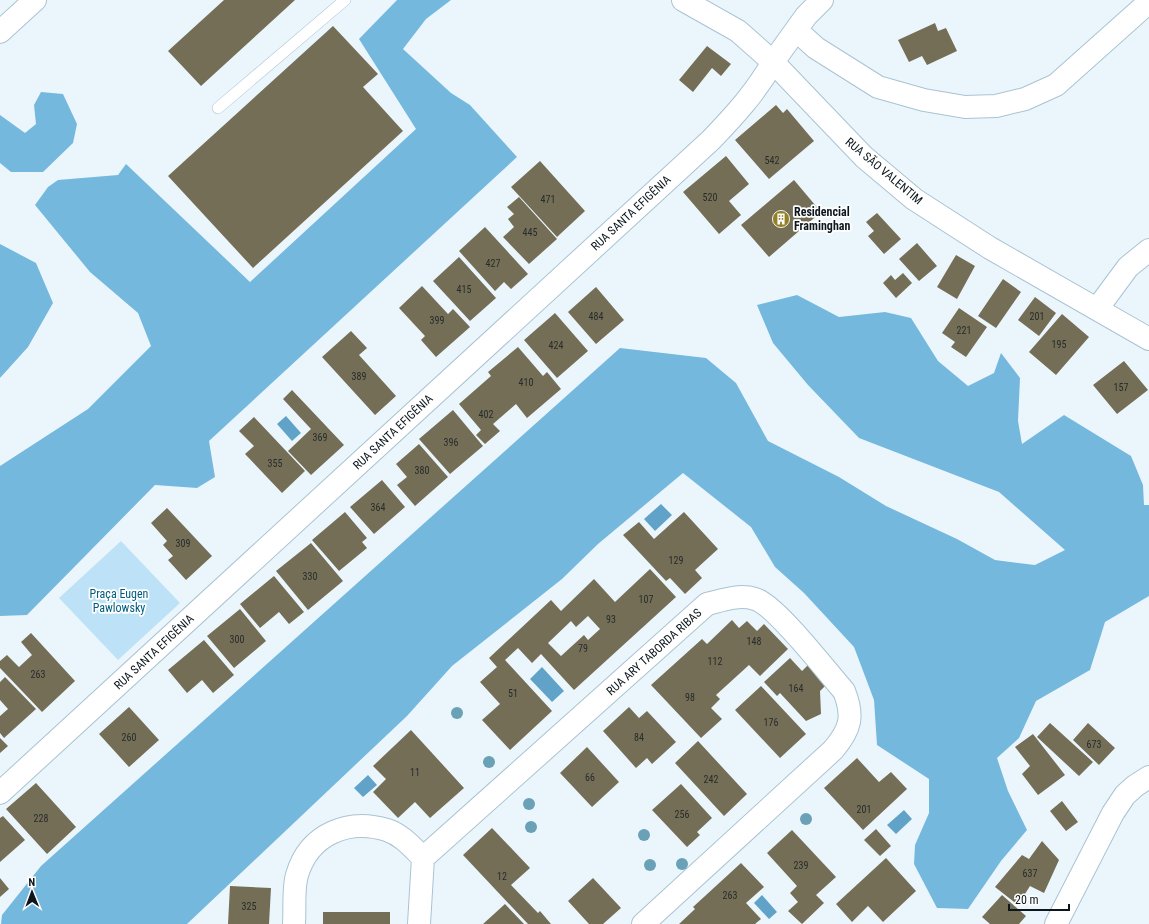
<svg xmlns="http://www.w3.org/2000/svg" width="1149" height="924" font-family="'Roboto Condensed',sans-serif">
<style>
.green{fill:#bde2f7}
.forest{fill:#75b8de}
.water{fill:#61a3c8}
.building{fill:#756e57;fill-rule:evenodd}
.lines{fill:none;stroke-linecap:round;stroke-linejoin:round}
.lane-casing{stroke:#a9c3d3;stroke-width:12}
.street-casing{stroke:#a9c3d3;stroke-width:24}
.secondary-casing{stroke:#a9c3d3;stroke-width:24}
.primary-casing{stroke:#a9c3d3;stroke-width:24}
.lane{stroke:#fff;stroke-width:11}
.street{stroke:#fff;stroke-width:22}
.secondary{stroke:#fff;stroke-width:22}
.primary{stroke:#fff;stroke-width:22}
.tree{fill:#6aa1b7}
.labels{text-anchor:middle;stroke-width:3.5;stroke-linejoin:round;paint-order:stroke}
.number-label{font-size:10px;fill:#262c2b}
.street-label{font-size:12px;fill:#0c161c;stroke:#fff}
.poi-label{font-size:12px;font-weight:bold;fill:#0c161c;stroke:#fff;text-anchor:start}
.park-label{font-size:12px;fill:#005b7f;stroke:#fff}
</style>
<rect width="100%" height="100%" fill="#ebf6fc"/>
<path class="green" d="M121 541 180 603 118 660 59 598Z"/>
<path class="forest" d="M397 0H451L426 19 403 49 451 93 470 105 517 157 209 441 215 477 197 488 155 485 27 615 0 616V466L88 409 151 346 138 313 90 272 35 205 48 187 58 180 118 175 126 164 250 282 416 129 359 39Z
M41 92 63 94 77 124 73 143 43 172H11L0 163V115L25 133 36 124 34 105Z
M0 244 36 263 53 303 28 347 0 378Z
M797 295 839 317 885 312 911 318 938 361 968 386 994 373 1001 353 1020 378 1018 421 1022 444 1064 415 1131 456 1143 485 1144 505H1149V596L1105 622 1090 670 1036 701 1019 738 997 758 1008 791 1027 830 1001 861 968 909 937 908 914 864 915 845 929 813V779L877 745 874 700 854 647 804 593 775 567 751 527 683 473 598 544 562 579 452 666 407 716 187 924H1L2 915 41 866 620 348 706 358 736 383 768 441 839 477 886 506 957 539 995 560 1035 565 1065 550 999 492 859 438 808 385 773 343 757 305Z"/>
<path class="water" d="M286 416 301 433 292 441 277 424Z
M661 504 672 515 655 531 644 519Z
M542 667 564 691 552 702 530 679Z
M368 775 377 785 363 797 354 788Z
M904 810 912 819 896 834 887 825Z
M762 895 777 912 769 919 754 903Z"/>
<path class="building" d="M224 0H295L201 86 168 51Z
M935 23 938 31 946 28 957 51 927 65 922 56 909 62 898 40Z
M333 26 378 74 363 87 403 131 253 268 168 176Z
M707 46 731 64 721 76 712 68 693 92 679 80Z
M776 105 783 113 787 109 814 141 769 179 735 140Z
M726 156 749 184 729 201 741 215 719 234 683 192Z
M540 161 585 211 557 237 511 187Z
M794 180 821 212 769 257 741 225Z
M519 197 557 239 529 264 503 237 514 227 508 219 514 214 507 207Z
M877 213 901 239 884 254 868 236 874 231 866 222Z
M485 227 528 274 511 289 504 282 495 291 459 251Z
M917 243 937 266 919 281 899 259Z
M956 255 975 266 957 299 937 287Z
M459 257 496 298 470 321 433 281Z
M903 273 912 283 896 298 883 283 891 275 895 280Z
M1003 279 1021 292 996 328 978 316Z
M422 286 448 314 453 309 470 327 436 357 421 340 425 336 399 308Z
M596 287 624 320 596 344 568 312Z
M1035 297 1056 313 1039 336 1018 320Z
M959 308 987 327 966 357 951 347 955 342 942 333Z
M555 313 588 351 557 378 524 340Z
M1062 314 1089 337 1056 375 1029 352Z
M351 331 367 348 359 355 396 396 375 415 322 357Z
M518 347 543 376 547 372 561 389 527 418 516 404 493 424 500 431 485 444 476 435 481 430 459 404 491 376 488 372Z
M1124 361 1148 390 1117 414 1093 385Z
M292 390 344 445 311 475 288 451 311 429 283 399Z
M453 410 483 446 450 474 419 439Z
M254 417 305 471 282 493 245 454 254 446 239 431Z
M419 444 448 477 415 506 397 485 407 477 396 464Z
M382 480 405 507 374 534 350 507Z
M167 508 212 556 186 580 168 560 173 556 163 545 167 541 151 523Z
M345 512 367 538 362 542 367 548 339 571 312 540Z
M684 512 718 549 695 570 702 578 685 594 670 578 666 581 623 535 639 522 654 539Z
M311 543 343 581 308 610 276 571Z
M650 569 676 597 574 690 541 654 532 663 518 648 505 660 552 711 510 750 482 720 500 704 480 682 497 667 489 658 551 600 561 611 594 579 615 602ZM588 616 600 629 588 640 584 635 561 656 548 643 571 621 576 627Z
M274 576 304 612 289 624 279 612 260 628 240 604Z
M240 609 266 641 234 668 207 636Z
M732 620 739 628 747 621 757 631 764 624 788 649 760 676 749 665 716 695 720 699 711 708 722 719 701 738 651 685 702 639 707 644Z
M31 633 75 681 42 712 0 668V661L7 655 19 667 32 655 21 642Z
M204 640 234 675 213 693 202 680 187 693 168 670Z
M790 658 802 671 808 665 826 685 820 691 821 714 806 721 780 693 777 696 764 682Z
M5 677 36 709 4 738 0 733V716L8 709 0 700V682Z
M761 686 806 734 780 758 735 710Z
M129 707 159 740 129 767 99 734Z
M629 707 639 718 647 711 676 742 652 764 647 758 636 768 603 731Z
M1050 723 1093 762 1079 776 1037 737Z
M1088 723 1115 748 1099 765 1073 740Z
M411 730 464 788 430 818 415 802 398 818 373 792 386 779 373 766Z
M1033 734 1065 775 1038 795 1022 774 1030 766 1015 747Z
M0 738 8 746 0 753Z
M698 741 747 794 724 816 675 763Z
M587 747 619 782 592 807 560 773Z
M857 758 879 782 891 772 907 789 863 830 824 788Z
M36 783 76 827 47 854 6 809Z
M681 784 712 818 697 832 700 835 687 847 652 810Z
M1062 801 1078 822 1066 831 1050 811Z
M3 816 25 840 0 862V818Z
M492 828 530 868 511 885 538 913 540 911 551 924H528L463 855Z
M876 829 891 846 880 856 864 840Z
M792 830 836 877 816 895 824 903 802 924 788 911 798 902 790 893 797 886 767 853Z
M1042 841 1059 860 1044 893 1030 886 1018 905 995 887 1022 855 1029 859Z
M886 858 916 891 883 922 868 906 852 922 836 904Z
M741 863 764 887 746 903 761 919 755 924H679L695 909 693 907Z
M0 878 9 889 0 897Z
M593 878 621 908 603 924H589L568 901Z
M230 886 271 888 269 924H228Z
M1002 895 1026 916 1019 924H990L982 917Z
M505 904 524 924H483Z
M323 912H390V924H323Z"/>
<g class="lines">
<g class="lane-casing">
<path id="lane" d="M218 108 345 0"/>
</g>
<g class="street-casing">
<path id="street" d="M796 30 816 48 878 87 924 100 965 107 996 106 1025 99 1056 85 1149 2
M0 32 35 0
M773 62 806 16 822 0
M1097 309 1128 267 1149 250
M423 858 707 604C723 600 739 594 755 599 776 605 827 672 844 691 854 716 851 729 833 750L643 924
M294 924C295 910 293 888 297 875 309 834 348 818 387 830 402 835 412 847 423 858L419 924"/>
</g>
<g class="secondary-casing">
<path id="secondary" d="M0 793 711 140C735 115 756 92 773 62"/>
</g>
<g class="primary-casing">
<path id="primary" d="M683 0 738 31 773 62 864 157 914 199 990 248 1149 339
M1056 924 1113 813 1125 795 1135 786 1149 777"/>
</g>
<use href="#lane" class="lane"/>
<use href="#street" class="street"/>
<use href="#secondary" class="secondary"/>
<use href="#primary" class="primary"/>
</g>
<g class="tree">
<circle cx="457" cy="713" r="6"/>
<circle cx="489" cy="762" r="6"/>
<circle cx="529" cy="804" r="6"/>
<circle cx="806" cy="819" r="6"/>
<circle cx="531" cy="827" r="6"/>
<circle cx="644" cy="835" r="6"/>
<circle cx="682" cy="864" r="6"/>
<circle cx="650" cy="865" r="6"/>
</g>
<defs>
<g id="building-disc" transform="scale(0.9)"><circle r="9.5" fill="#947e26" stroke="#fff"/><path d="M-4-6H4V6H1V3H-1V6H-4ZM-2.5-4.3h1.7v1.8h-1.7ZM.8-4.3h1.7v1.8H.8ZM-2.5-1h1.7V.8h-1.7ZM.8-1h1.7V.8H.8Z" fill="#fff"/></g>
</defs>
<g fill-rule="evenodd">
<use href="#building-disc" x="781" y="219"/>
</g>
<g class="labels">
<g class="number-label">
<text x="772" y="164">542</text>
<text x="710" y="201">520</text>
<text x="548" y="203">471</text>
<text x="530" y="236">445</text>
<text x="493" y="267">427</text>
<text x="464" y="293">415</text>
<text x="596" y="320">484</text>
<text x="1037" y="320">201</text>
<text x="437" y="324">399</text>
<text x="964" y="334">221</text>
<text x="1059" y="348">195</text>
<text x="556" y="349">424</text>
<text x="359" y="380">389</text>
<text x="526" y="386">410</text>
<text x="1121" y="391">157</text>
<text x="486" y="418">402</text>
<text x="320" y="441">369</text>
<text x="451" y="446">396</text>
<text x="275" y="467">355</text>
<text x="422" y="474">380</text>
<text x="378" y="511">364</text>
<text x="183" y="547">309</text>
<text x="676" y="564">129</text>
<text x="310" y="580">330</text>
<text x="646" y="603">107</text>
<text x="611" y="623">93</text>
<text x="237" y="643">300</text>
<text x="754" y="645">148</text>
<text x="583" y="652">79</text>
<text x="715" y="665">112</text>
<text x="38" y="678">263</text>
<text x="796" y="692">164</text>
<text x="513" y="697">51</text>
<text x="690" y="701">98</text>
<text x="771" y="726">176</text>
<text x="129" y="741">260</text>
<text x="639" y="741">84</text>
<text x="1094" y="748">673</text>
<text x="415" y="776">11</text>
<text x="590" y="781">66</text>
<text x="711" y="783">242</text>
<text x="864" y="813">201</text>
<text x="682" y="818">256</text>
<text x="41" y="822">228</text>
<text x="801" y="869">239</text>
<text x="1030" y="877">637</text>
<text x="502" y="880">12</text>
<text x="730" y="899">263</text>
<text x="249" y="910">325</text>
</g>
<g class="street-label">
<text transform="translate(884 171) rotate(40)" y="4">RUA SÃO VALENTIM</text>
<text transform="translate(631 213) rotate(-43)" y="4">RUA SANTA EFIGÊNIA</text>
<text transform="translate(393 432) rotate(-43)" y="4">RUA SANTA EFIGÊNIA</text>
<text transform="translate(154 652) rotate(-43)" y="4">RUA SANTA EFIGÊNIA</text>
<text transform="translate(654 652) rotate(-42)" y="4">RUA ARY TABORDA RIBAS</text>
</g>
<g class="poi-label">
<text x="794" y="216">Residencial<tspan x="794" dy="14">Framinghan</tspan></text>
</g>
<g class="park-label">
<text x="119" y="598">Praça Eugen<tspan x="119" dy="14">Pawlowsky</tspan></text>
</g>
</g>
<g transform="translate(32 892) rotate(359)" stroke="#ffffff" stroke-width="3" paint-order="stroke">
<path d="M0-3L7 15L0 10L-7 15Z" fill="#0c161c"/>
<text y="-6" font-size="11" font-weight="bold" text-anchor="middle" fill="#0c161c">N</text>
</g>
<path d="M1009 904v6h60v-6" fill="none" stroke="#0c161c" stroke-width="2"/>
<text x="1015" y="904" font-size="12" fill="#0c161c" stroke="#ffffff" stroke-width="3" paint-order="stroke">20 m</text>
</svg>
